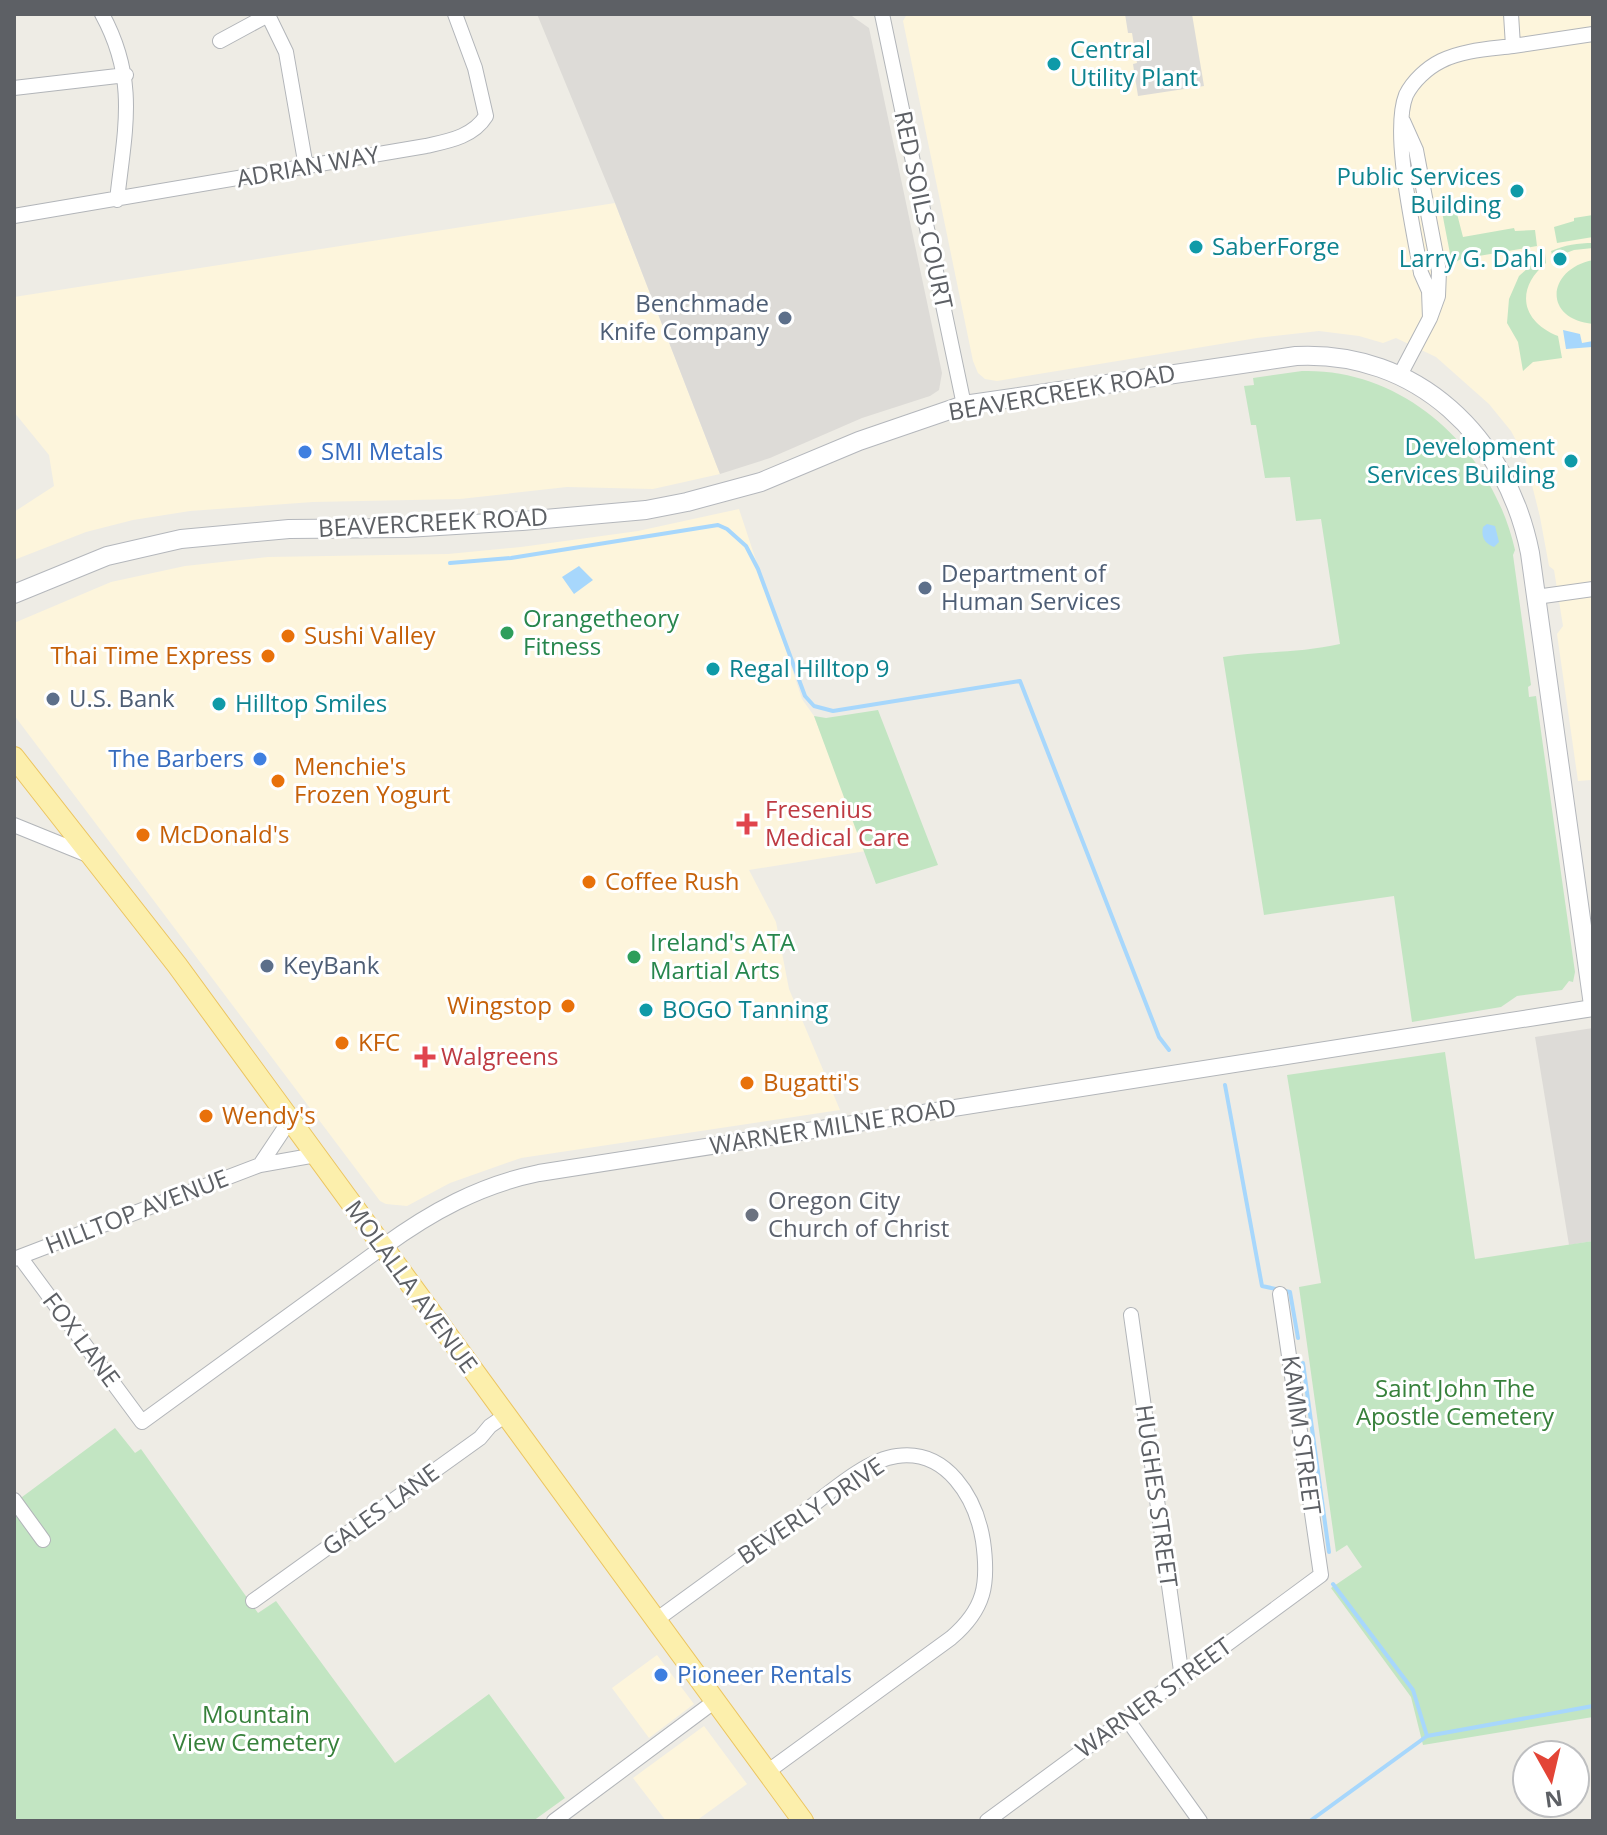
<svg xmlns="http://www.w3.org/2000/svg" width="1607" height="1835" font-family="'Open Sans',sans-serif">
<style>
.commercial{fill:#fdf5dc}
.industrial{fill:#dddbd7}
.green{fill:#c2e5c2}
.water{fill:#a7d7fc}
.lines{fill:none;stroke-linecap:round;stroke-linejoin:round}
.stream{stroke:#a7d7fc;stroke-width:4}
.minor-casing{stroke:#b2b5b9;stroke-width:16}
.tertiary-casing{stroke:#b2b5b9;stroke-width:18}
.secondary-casing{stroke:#b4b7bc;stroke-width:20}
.primary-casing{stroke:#ecc560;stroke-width:22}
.minor{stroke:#fff;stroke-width:14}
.tertiary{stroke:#fff;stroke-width:16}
.secondary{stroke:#fff;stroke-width:18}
.primary{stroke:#fcefac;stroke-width:20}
.culture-dot{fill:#0f9aa8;stroke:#fff;stroke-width:3}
.service-dot{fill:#5c6f8a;stroke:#fff;stroke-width:3}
.shop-dot{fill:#3f7fe0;stroke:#fff;stroke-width:3}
.leisure-dot{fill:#2e9e5b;stroke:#fff;stroke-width:3}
.food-dot{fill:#e8710a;stroke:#fff;stroke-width:3}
.health-dot{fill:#e0444e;stroke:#fff;stroke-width:3}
.worship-dot{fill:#6b7280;stroke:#fff;stroke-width:3}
.labels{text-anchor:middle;stroke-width:6;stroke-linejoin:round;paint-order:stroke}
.culture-label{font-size:24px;fill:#0d838f;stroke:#fff;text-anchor:start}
.street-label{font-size:24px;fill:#5d6065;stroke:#fff}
.service-label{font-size:24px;fill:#4e5e75;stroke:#fff;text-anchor:start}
.shop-label{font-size:24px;fill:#366cbe;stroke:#fff;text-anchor:start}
.leisure-label{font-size:24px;fill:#27864d;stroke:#fff;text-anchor:start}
.food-label{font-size:24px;fill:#c56008;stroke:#fff;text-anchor:start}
.health-label{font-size:24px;fill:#be3a42;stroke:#fff;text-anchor:start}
.worship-label{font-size:24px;fill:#5b616d;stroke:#fff;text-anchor:start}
.park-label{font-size:24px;fill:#37813b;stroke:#fff}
</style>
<rect width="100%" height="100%" fill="#eeece5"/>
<path class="commercial" d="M907 14H1593V788L1591 780 1578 781 1557 634 1563 626 1554 570 1549 566 1540 517 1525 457 1511 431 1489 404 1436 357 1396 338 1383 343 1359 336 1319 331 1257 338 997 381 985 379 978 373 973 361 903 21Z
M615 203 720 474 653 489 567 487 460 499 313 502 190 511 133 520 86 532 14 560V512L54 486 49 455 14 412V297Z
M739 509 802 699 814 716 866 851 749 870 776 922 789 989 840 1110 521 1158 450 1183 407 1206 386 1204 380 1201 14 715V623L111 582 185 566 268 557 448 554 521 547 638 531Z
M657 1655 694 1704 649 1738 612 1688Z
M704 1726 747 1784 696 1821H666L633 1778Z"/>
<path class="industrial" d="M537 14H849L869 28 942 373 939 390 930 396 862 418 770 458 720 474 615 203Z
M1125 14H1192L1204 86 1138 96 1133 64 1137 63 1132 33H1128Z
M1593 1028V1241L1569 1245 1535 1037Z"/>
<path class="green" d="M1456 210 1463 237 1514 228 1515 231 1535 230 1537 246 1461 259 1452 264 1442 212Z
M1593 215V237L1557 243 1554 227 1574 221V218Z
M1593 243V248L1574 250 1553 258 1551 251C1565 245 1578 243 1593 243Z
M1545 253 1546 263C1515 289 1521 321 1558 336L1562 358 1533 362 1523 371 1518 342 1507 323 1509 299 1519 276Z
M1593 260V324C1542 319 1547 269 1593 260Z
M1302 371C1407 368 1493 452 1515 550L1513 555 1531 685 1528 687 1529 697 1536 696 1575 972 1573 982 1569 981 1562 990 1517 996 1501 1007 1412 1022 1394 896 1264 915 1223 657C1262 651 1301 653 1340 644L1321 519 1296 521 1290 477 1265 478 1256 425H1251L1244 386 1254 385 1253 378Z
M878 710 938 865 876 884 814 716 826 718Z
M1445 1052 1475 1259 1593 1241V1717L1423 1745 1411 1697 1331 1588 1362 1567 1347 1545 1336 1552 1299 1287 1321 1283 1287 1075Z
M115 1428 135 1453 141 1449 258 1613 276 1601 395 1763 489 1694 565 1798 533 1821H14V1503Z"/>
<path class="water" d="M1563 330 1580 334 1582 343 1593 341V351L1592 347 1566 349Z
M1487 524 1495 526 1499 542 1494 547C1484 543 1481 537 1483 527Z
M579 566 593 580 574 594 562 577Z"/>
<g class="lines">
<path class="stream" d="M450 563 511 558 718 525 727 529 746 546 758 569 805 696 814 706 833 711 1020 681 1159 1037 1169 1050
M1225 1085 1262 1286 1290 1292 1298 1338
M1303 1363 1329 1552
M1333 1584 1413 1690 1427 1736 1593 1706
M1310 1821 1427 1736"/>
<g class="minor-casing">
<path id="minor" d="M102 14C138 80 125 128 117 200
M882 14 964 405
M220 41 268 15 286 52 306 167
M1513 46 1593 34
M14 88 126 75
M14 216 426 146C448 141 473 137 486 116L475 68 455 14
M1430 318 1429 291 1421 273C1414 231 1391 133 1406 95 1413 81 1427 68 1441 61 1463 50 1490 49 1513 46L1511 14
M1400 375 1430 318 1438 296 1439 271 1416 150 1403 121
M1536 597 1593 589
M14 825 88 855
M260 1165 290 1120
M20 1257 142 1422 383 1247
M14 1259 260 1165 316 1155
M1131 1315 1182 1678
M14 1500 43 1540
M253 1601 480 1438 490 1426 506 1415
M656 1620C703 1586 751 1551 799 1516 825 1497 864 1460 897 1456 947 1449 976 1498 983 1541 989 1584 985 1609 951 1638L767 1772
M1127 1719 1200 1821
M554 1821 715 1701
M987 1821 1321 1575 1280 1294"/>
</g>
<g class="tertiary-casing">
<path id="tertiary" d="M383 1247C431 1212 480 1185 539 1173L1593 1008"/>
</g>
<g class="secondary-casing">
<path id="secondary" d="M14 594 107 556 181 539 289 529 406 528 522 521 646 510 687 502 761 482 859 441 964 405 1296 356C1417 350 1507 437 1530 553L1593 1005"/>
</g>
<g class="primary-casing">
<path id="primary" d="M14 757 177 965 803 1821"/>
</g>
<use href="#minor" class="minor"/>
<use href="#tertiary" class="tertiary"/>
<use href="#secondary" class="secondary"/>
<use href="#primary" class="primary"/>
</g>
<g class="culture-dot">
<circle cx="1054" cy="64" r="8"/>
<circle cx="1517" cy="191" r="8"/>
<circle cx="1196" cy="247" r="8"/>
<circle cx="1560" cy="259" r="8"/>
<circle cx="1571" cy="461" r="8"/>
<circle cx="713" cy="669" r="8"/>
<circle cx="219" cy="704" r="8"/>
<circle cx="646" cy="1010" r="8"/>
</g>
<g class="service-dot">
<circle cx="785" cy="318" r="8"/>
<circle cx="925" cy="588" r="8"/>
<circle cx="53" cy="699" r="8"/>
<circle cx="267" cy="966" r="8"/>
</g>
<g class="shop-dot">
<circle cx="305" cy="452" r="8"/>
<circle cx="260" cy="759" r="8"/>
<circle cx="661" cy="1675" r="8"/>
</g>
<g class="leisure-dot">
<circle cx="507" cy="633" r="8"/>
<circle cx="634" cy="957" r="8"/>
</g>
<g class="food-dot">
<circle cx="288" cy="636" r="8"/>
<circle cx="268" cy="656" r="8"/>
<circle cx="278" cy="781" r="8"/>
<circle cx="143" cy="835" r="8"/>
<circle cx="589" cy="882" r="8"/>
<circle cx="568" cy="1006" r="8"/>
<circle cx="342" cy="1043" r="8"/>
<circle cx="747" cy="1083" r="8"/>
<circle cx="206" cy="1116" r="8"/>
</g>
<g class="health-dot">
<path d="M743 812h8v8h8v8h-8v8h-8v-8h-8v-8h8z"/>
<path d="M421 1045h8v8h8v8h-8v8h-8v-8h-8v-8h8z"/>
</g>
<circle class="worship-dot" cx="752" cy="1215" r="8"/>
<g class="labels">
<g class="culture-label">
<text x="1070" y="58">Central<tspan x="1070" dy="28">Utility Plant</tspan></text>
<text x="1501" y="185" text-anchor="end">Public Services<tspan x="1501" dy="28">Building</tspan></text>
<text x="1212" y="255">SaberForge</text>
<text x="1544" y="267" text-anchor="end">Larry G. Dahl</text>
<text x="1555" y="455" text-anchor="end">Development<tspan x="1555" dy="28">Services Building</tspan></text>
<text x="729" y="677">Regal Hilltop 9</text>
<text x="235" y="712">Hilltop Smiles</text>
<text x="662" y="1018">BOGO Tanning</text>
</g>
<g class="street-label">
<text transform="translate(308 167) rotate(-10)" y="8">ADRIAN WAY</text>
<text transform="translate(923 210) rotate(78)" y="8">RED SOILS COURT</text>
<text transform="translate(1062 393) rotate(-10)" y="8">BEAVERCREEK ROAD</text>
<text transform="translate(433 523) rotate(-3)" y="8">BEAVERCREEK ROAD</text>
<text transform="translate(833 1127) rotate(-9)" y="8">WARNER MILNE ROAD</text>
<text transform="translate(137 1212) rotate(-21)" y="8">HILLTOP AVENUE</text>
<text transform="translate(411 1287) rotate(54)" y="8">MOLALLA AVENUE</text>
<text transform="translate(81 1340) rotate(53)" y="8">FOX LANE</text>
<text transform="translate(1301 1435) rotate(82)" y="8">KAMM STREET</text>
<text transform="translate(1156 1496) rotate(82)" y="8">HUGHES STREET</text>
<text transform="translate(381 1510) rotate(-36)" y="8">GALES LANE</text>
<text transform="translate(811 1511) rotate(-34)" y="8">BEVERLY DRIVE</text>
<text transform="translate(1154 1698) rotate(-36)" y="8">WARNER STREET</text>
</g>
<g class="service-label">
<text x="769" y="312" text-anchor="end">Benchmade<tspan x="769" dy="28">Knife Company</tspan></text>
<text x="941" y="582">Department of<tspan x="941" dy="28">Human Services</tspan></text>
<text x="69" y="707">U.S. Bank</text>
<text x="283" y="974">KeyBank</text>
</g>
<g class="shop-label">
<text x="321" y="460">SMI Metals</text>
<text x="244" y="767" text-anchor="end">The Barbers</text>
<text x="677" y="1683">Pioneer Rentals</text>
</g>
<g class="leisure-label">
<text x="523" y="627">Orangetheory<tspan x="523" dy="28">Fitness</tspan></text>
<text x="650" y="951">Ireland's ATA<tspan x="650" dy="28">Martial Arts</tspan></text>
</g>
<g class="food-label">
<text x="304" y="644">Sushi Valley</text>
<text x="252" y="664" text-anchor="end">Thai Time Express</text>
<text x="294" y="775">Menchie's<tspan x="294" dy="28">Frozen Yogurt</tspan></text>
<text x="159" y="843">McDonald's</text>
<text x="605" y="890">Coffee Rush</text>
<text x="552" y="1014" text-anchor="end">Wingstop</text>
<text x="358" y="1051">KFC</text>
<text x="763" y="1091">Bugatti's</text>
<text x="222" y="1124">Wendy's</text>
</g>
<g class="health-label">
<text x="765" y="818">Fresenius<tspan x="765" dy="28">Medical Care</tspan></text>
<text x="441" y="1065">Walgreens</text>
</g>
<g class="worship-label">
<text x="768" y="1209">Oregon City<tspan x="768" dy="28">Church of Christ</tspan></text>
</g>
<g class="park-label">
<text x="1455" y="1397">Saint John The<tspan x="1455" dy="28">Apostle Cemetery</tspan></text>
<text x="256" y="1723">Mountain<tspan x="256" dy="28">View Cemetery</tspan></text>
</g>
</g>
<rect width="1607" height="1835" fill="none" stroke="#5d6065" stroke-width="32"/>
<g transform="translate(1551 1779) rotate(172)"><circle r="38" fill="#ffffff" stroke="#bebfc1" stroke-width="2"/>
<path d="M0-6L14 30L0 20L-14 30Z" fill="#e34436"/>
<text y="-12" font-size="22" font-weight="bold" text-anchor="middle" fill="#5d6065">N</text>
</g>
</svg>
